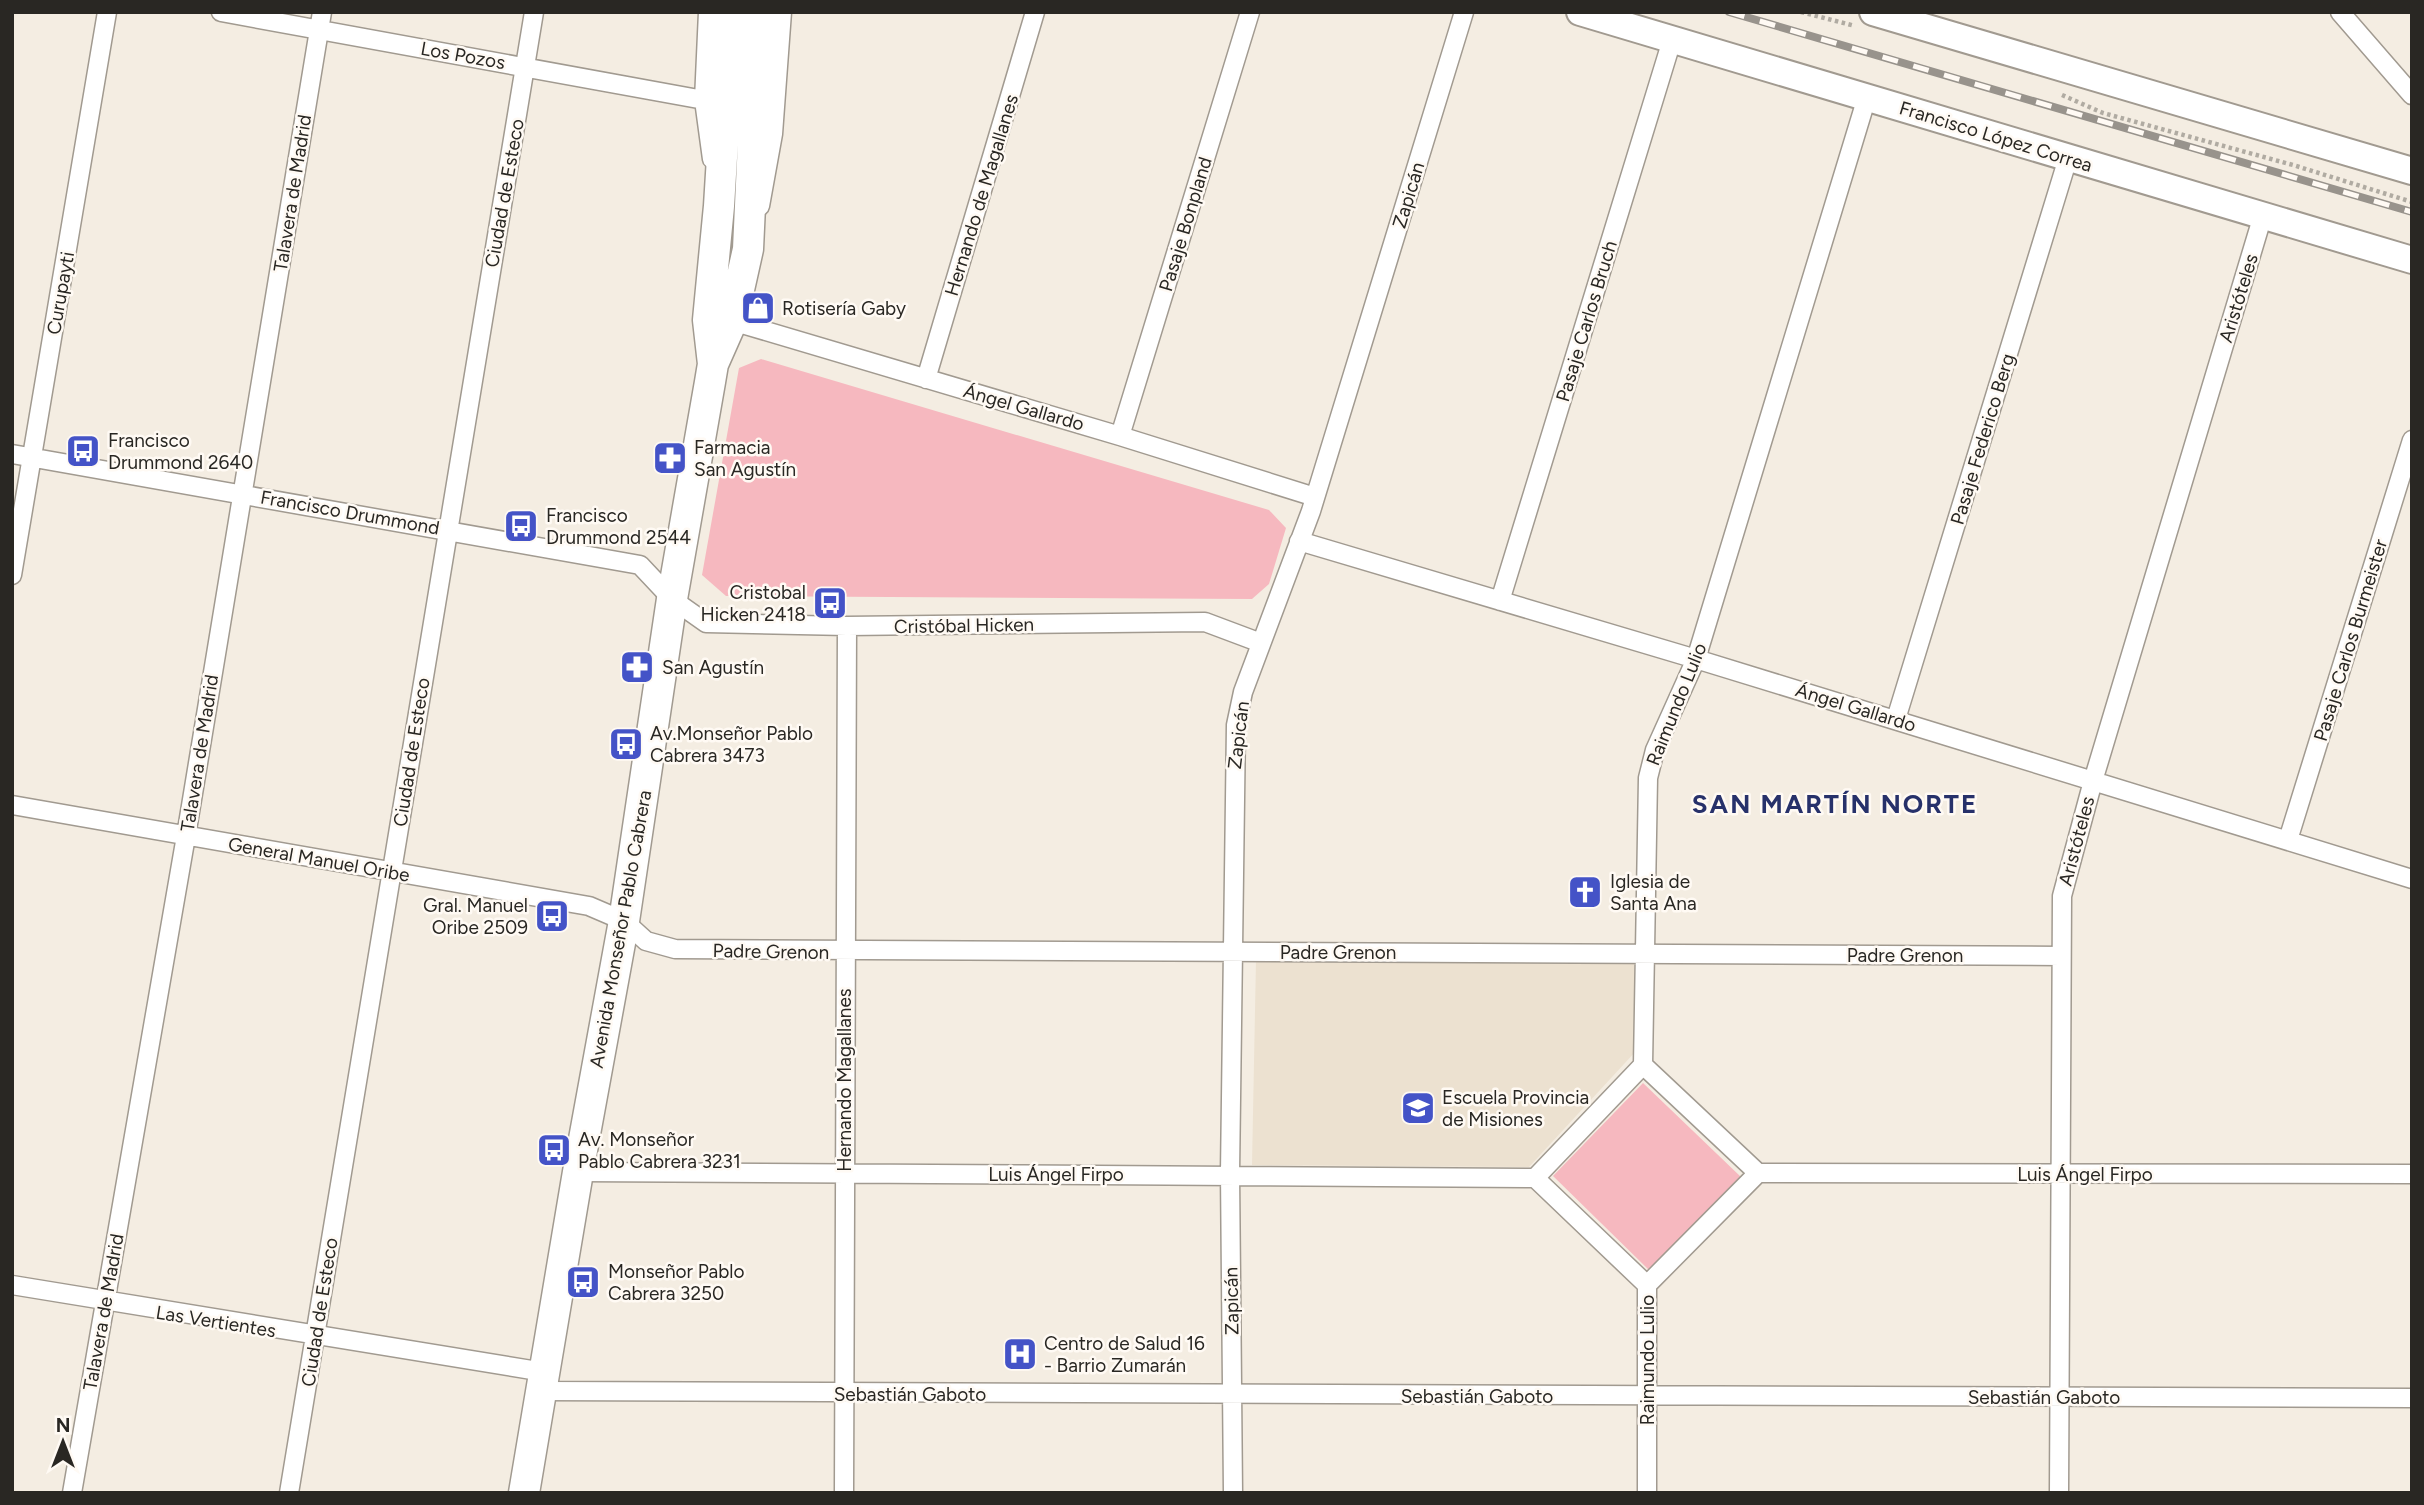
<svg xmlns="http://www.w3.org/2000/svg" width="2424" height="1505" font-family="Figtree,sans-serif">
<style>
.built{fill:#ece1d0}
.green{fill:#f6b8bf}
.lines{fill:none;stroke-linecap:round;stroke-linejoin:round}
.minor-casing{stroke:#a19a90;stroke-width:21}
.secondary-casing{stroke:#a19a90;stroke-width:30}
.primary-casing{stroke:#a19a90;stroke-width:33}
.path{stroke:#b0aba2;stroke-width:4.5;stroke-dasharray:3.5 3.5;stroke-linecap:butt}
.minor{stroke:#fff;stroke-width:18}
.secondary{stroke:#fff;stroke-width:26}
.primary{stroke:#fff;stroke-width:30}
.rail-casing{stroke:#98938c;stroke-width:8}
.rail{stroke:#fffaf4;stroke-width:5;stroke-dasharray:16;stroke-linecap:butt}
.labels{text-anchor:middle;stroke-width:5;stroke-linejoin:round;paint-order:stroke}
.street-label{font-size:19px;fill:#292723;stroke:#fffaf4}
.poi-label{font-size:19px;fill:#292723;stroke:#fffaf4;text-anchor:start}
.district-label{font-size:26px;font-weight:bold;letter-spacing:2px;fill:#27316a;stroke:#fffaf4}
</style>
<rect width="100%" height="100%" fill="#f4ede2"/>
<path class="built" d="M1256 960H1634L1636 1051 1529 1167 1252 1165Z"/>
<path class="green" d="M761 359 1269 510 1286 528 1269 584 1252 599 726 596 702 575 739 368Z
M1643 1083 1741 1177 1650 1271 1553 1176Z"/>
<g class="lines">
<g class="minor-casing">
<path id="minor" d="M221 12 704 100
M708 12 704 100 712 159
M2340 12 2412 95
M760 206 773 134 782 12
M732 321 1120 436 1315 497
M926 379 1035 12
M1120 436 1250 12
M12 454 640 565 672 599 706 623 847 626 1205 622 1261 643
M1299 541 1696 659 2412 879
M12 575 107 12
M1500 601 1672 40
M1896 719 2068 158
M12 805 589 906 624 921 646 941 675 949 2061 956
M2288 840 2412 440
M578 1172C897 1176 1216 1173 1535 1178L1647 1285
M1758 1173 1643 1065 1648 778 1655 750 1696 659 1867 97
M1758 1173 2412 1174
M1535 1178 1643 1065
M12 1285 544 1372
M541 1391 2412 1398
M72 1493 186 836 322 12
M289 1493 534 12
M844 1493 847 626
M1233 1493 1230 1173 1236 725 1243 692 1311 511 1464 12
M1647 1493V1285L1758 1173
M2059 1493 2062 896 2093 781 2263 215"/>
</g>
<g class="secondary-casing">
<path id="secondary" d="M1580 12 2412 260
M1873 12 2412 171"/>
</g>
<g class="primary-casing">
<path id="primary" d="M713 364 732 321 748 249 759 12
M524 1493 578 1172 624 921 672 599 710 382 713 364 708 320 719 206 731 12"/>
</g>
<path class="path" d="M1801 12 1855 26
M2062 95 2103 113 2293 165 2412 202"/>
<use href="#minor" class="minor"/>
<use href="#secondary" class="secondary"/>
<use href="#primary" class="primary"/>
<g class="rail-casing">
<path id="rail" d="M1729 12 2412 212"/>
</g>
<use href="#rail" class="rail"/>
</g>
<defs>
<g id="shop-square" transform="scale(1.75)"><rect x="-9" y="-9" width="18" height="18" rx="4" fill="#4453c7" stroke="#fffaf4"/><path d="M-5-2.5h2.3a2.7 3.5 0 0 1 5.4 0H5L5.5 6h-11ZM-1.5-2.5h3a1.5 2.3 0 0 0-3 0Z" fill="#fff"/></g>
<g id="bus-square" transform="scale(1.75)"><rect x="-9" y="-9" width="18" height="18" rx="4" fill="#4453c7" stroke="#fffaf4"/><path d="M-5-6H5V4H4V6H2V4H-2V6H-4V4H-5ZM-3.5-4V0h7V-4ZM-3.5 1.2v1.5H-2V1.2ZM2 1.2v1.5H3.5V1.2Z" fill="#fff"/></g>
<g id="pharmacy-square" transform="scale(1.75)"><rect x="-9" y="-9" width="18" height="18" rx="4" fill="#4453c7" stroke="#fffaf4"/><path d="M-2-6h4v4h4v4h-4v4h-4v-4h-4v-4h4Z" fill="#fff"/></g>
<g id="church-square" transform="scale(1.75)"><rect x="-9" y="-9" width="18" height="18" rx="4" fill="#4453c7" stroke="#fffaf4"/><path d="M-1.2-6h2.4v3.5h3.3v2.4h-3.3V6h-2.4V-.1h-3.3v-2.4h3.3Z" fill="#fff"/></g>
<g id="school-square" transform="scale(1.75)"><rect x="-9" y="-9" width="18" height="18" rx="4" fill="#4453c7" stroke="#fffaf4"/><path d="M0-5L7-2L0 1L-7-2ZM-4 1L0 2.5L4 1V4Q0 6-4 4Z" fill="#fff"/></g>
<g id="hospital-square" transform="scale(1.75)"><rect x="-9" y="-9" width="18" height="18" rx="4" fill="#4453c7" stroke="#fffaf4"/><path d="M-5-5h3v3.5h4V-5h3V5h-3V1.5h-4V5h-3Z" fill="#fff"/></g>
</defs>
<g fill-rule="evenodd">
<use href="#shop-square" x="758" y="308"/>
<use href="#bus-square" x="83" y="451"/>
<use href="#pharmacy-square" x="670" y="458"/>
<use href="#bus-square" x="521" y="526"/>
<use href="#bus-square" x="830" y="603"/>
<use href="#pharmacy-square" x="637" y="667"/>
<use href="#bus-square" x="626" y="744"/>
<use href="#church-square" x="1585" y="892"/>
<use href="#bus-square" x="552" y="916"/>
<use href="#school-square" x="1418" y="1108"/>
<use href="#bus-square" x="554" y="1150"/>
<use href="#bus-square" x="583" y="1282"/>
<use href="#hospital-square" x="1020" y="1354"/>
</g>
<g class="labels">
<g class="street-label">
<text transform="translate(463 55) rotate(10)" y="7">Los Pozos</text>
<text transform="translate(1996 136) rotate(17)" y="7">Francisco López Correa</text>
<text transform="translate(292 193) rotate(-81)" y="7">Talavera de Madrid</text>
<text transform="translate(504 193) rotate(-80)" y="7">Ciudad de Esteco</text>
<text transform="translate(981 195) rotate(-73)" y="7">Hernando de Magallanes</text>
<text transform="translate(1408 195) rotate(-73)" y="7">Zapicán</text>
<text transform="translate(1185 224) rotate(-73)" y="7">Pasaje Bonpland</text>
<text transform="translate(60 293) rotate(-80)" y="7">Curupayti</text>
<text transform="translate(2238 298) rotate(-73)" y="7">Aristóteles</text>
<text transform="translate(1586 321) rotate(-73)" y="7">Pasaje Carlos Bruch</text>
<text transform="translate(1024 407) rotate(16)" y="7">Ángel Gallardo</text>
<text transform="translate(1982 439) rotate(-73)" y="7">Pasaje Federico Berg</text>
<text transform="translate(350 512) rotate(10)" y="7">Francisco Drummond</text>
<text transform="translate(964 625) rotate(-1)" y="7">Cristóbal Hicken</text>
<text transform="translate(2350 640) rotate(-73)" y="7">Pasaje Carlos Burmeister</text>
<text transform="translate(1676 704) rotate(-68)" y="7">Raimundo Lulio</text>
<text transform="translate(1856 707) rotate(17)" y="7">Ángel Gallardo</text>
<text transform="translate(1238 735) rotate(-83)" y="7">Zapicán</text>
<text transform="translate(411 752) rotate(-81)" y="7">Ciudad de Esteco</text>
<text transform="translate(199 753) rotate(-81)" y="7">Talavera de Madrid</text>
<text transform="translate(2076 841) rotate(-75)" y="7">Aristóteles</text>
<text transform="translate(319 859) rotate(10)" y="7">General Manuel Oribe</text>
<text transform="translate(620 929) rotate(-80)" y="7">Avenida Monseñor Pablo Cabrera</text>
<text transform="translate(771 951) rotate(1)" y="7">Padre Grenon</text>
<text x="1338" y="959">Padre Grenon</text>
<text x="1905" y="962">Padre Grenon</text>
<text transform="translate(844 1080) rotate(-90)" y="7">Hernando Magallanes</text>
<text x="1056" y="1181">Luis Ángel Firpo</text>
<text x="2085" y="1181">Luis Ángel Firpo</text>
<text transform="translate(1231 1301) rotate(-91)" y="7">Zapicán</text>
<text transform="translate(103 1312) rotate(-80)" y="7">Talavera de Madrid</text>
<text transform="translate(319 1312) rotate(-81)" y="7">Ciudad de Esteco</text>
<text transform="translate(216 1321) rotate(9)" y="7">Las Vertientes</text>
<text transform="translate(1647 1360) rotate(-90)" y="7">Raimundo Lulio</text>
<text x="910" y="1401">Sebastián Gaboto</text>
<text x="1477" y="1403">Sebastián Gaboto</text>
<text x="2044" y="1404">Sebastián Gaboto</text>
</g>
<g class="poi-label">
<text x="782" y="315">Rotisería Gaby</text>
<text x="108" y="447">Francisco<tspan x="108" dy="22">Drummond 2640</tspan></text>
<text x="694" y="454">Farmacia<tspan x="694" dy="22">San Agustín</tspan></text>
<text x="546" y="522">Francisco<tspan x="546" dy="22">Drummond 2544</tspan></text>
<text x="806" y="599" text-anchor="end">Cristobal<tspan x="806" dy="22">Hicken 2418</tspan></text>
<text x="662" y="674">San Agustín</text>
<text x="650" y="740">Av.Monseñor Pablo<tspan x="650" dy="22">Cabrera 3473</tspan></text>
<text x="1610" y="888">Iglesia de<tspan x="1610" dy="22">Santa Ana</tspan></text>
<text x="528" y="912" text-anchor="end">Gral. Manuel<tspan x="528" dy="22">Oribe 2509</tspan></text>
<text x="1442" y="1104">Escuela Provincia<tspan x="1442" dy="22">de Misiones</tspan></text>
<text x="578" y="1146">Av. Monseñor<tspan x="578" dy="22">Pablo Cabrera 3231</tspan></text>
<text x="608" y="1278">Monseñor Pablo<tspan x="608" dy="22">Cabrera 3250</tspan></text>
<text x="1044" y="1350">Centro de Salud 16<tspan x="1044" dy="22">- Barrio Zumarán</tspan></text>
</g>
<g class="district-label">
<text x="1835" y="813">SAN MARTÍN NORTE</text>
</g>
</g>
<rect width="2424" height="1505" fill="none" stroke="#292723" stroke-width="28"/>
<g transform="translate(63 1442)" stroke="#fffaf4" stroke-width="5" paint-order="stroke">
<path d="M0-5L12 26L0 18L-12 26Z" fill="#292723"/>
<text y="-10" font-size="19" font-weight="bold" text-anchor="middle" fill="#292723">N</text>
</g>
</svg>
